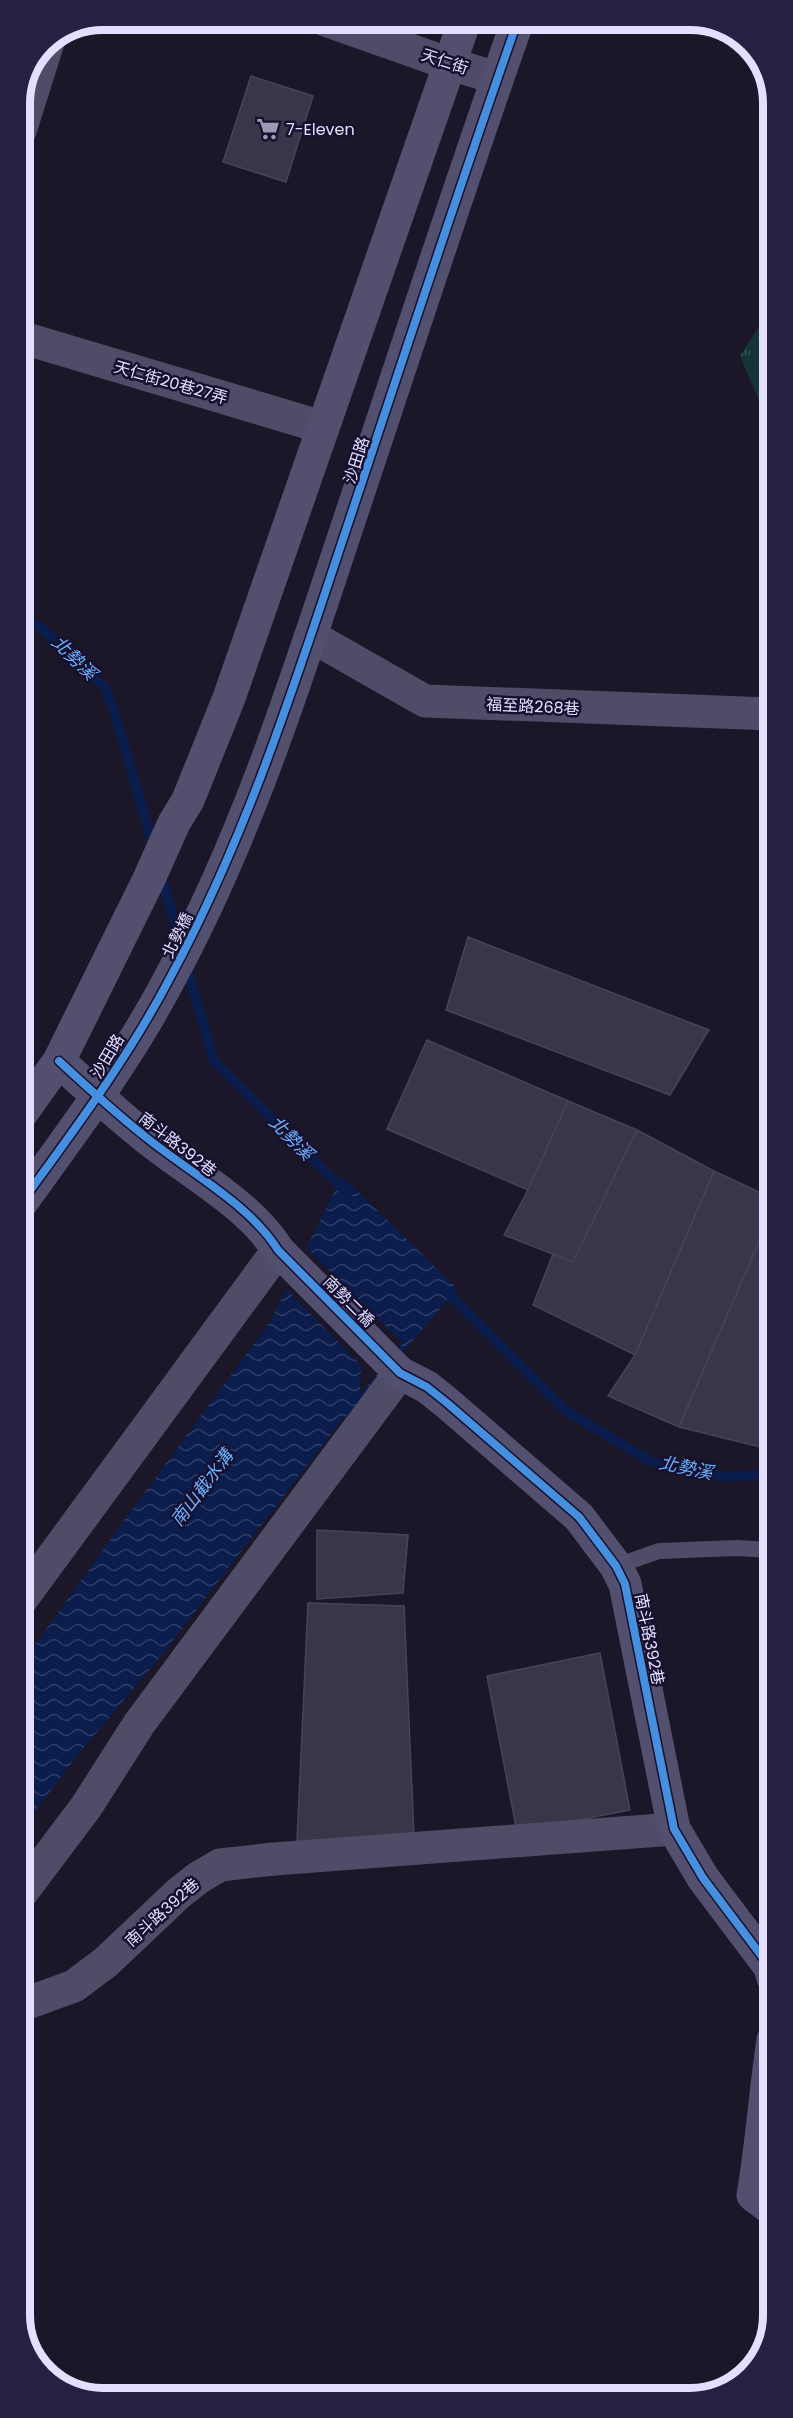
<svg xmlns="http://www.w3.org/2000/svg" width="793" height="2418" font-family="Poppins,'Noto Sans TC',sans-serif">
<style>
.grass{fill:url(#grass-tufts)}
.water{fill:url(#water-waves)}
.pier{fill:#1b1728}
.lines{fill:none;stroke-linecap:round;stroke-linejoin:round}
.stream{stroke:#0a1d4c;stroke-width:10}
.building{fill:#3a3649;stroke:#48425a;stroke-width:1.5}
.lane{stroke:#4f4c68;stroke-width:16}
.street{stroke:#4f4c68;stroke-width:33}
.secondary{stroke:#534f6e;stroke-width:33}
.cycleway-casing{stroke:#17102f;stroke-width:11}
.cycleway{stroke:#468fdf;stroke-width:8}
.labels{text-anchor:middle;stroke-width:5;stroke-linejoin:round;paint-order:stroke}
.street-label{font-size:16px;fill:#e4deff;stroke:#17102f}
.poi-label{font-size:16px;fill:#e4deff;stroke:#17102f;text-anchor:start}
.water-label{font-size:18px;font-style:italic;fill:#6cb2ff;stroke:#17102f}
.rim{fill:none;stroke:#e4deff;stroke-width:8}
</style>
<defs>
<pattern id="grass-tufts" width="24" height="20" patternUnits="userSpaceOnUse" patternTransform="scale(1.5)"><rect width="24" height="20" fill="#143437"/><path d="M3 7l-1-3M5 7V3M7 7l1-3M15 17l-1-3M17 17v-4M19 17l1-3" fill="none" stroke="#365155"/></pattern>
<pattern id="water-waves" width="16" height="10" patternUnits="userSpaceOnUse" patternTransform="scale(1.5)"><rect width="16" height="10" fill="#0a1d4c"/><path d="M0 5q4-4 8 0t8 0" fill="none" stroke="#2e3d67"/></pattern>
</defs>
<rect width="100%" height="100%" fill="#1b1728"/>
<path class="grass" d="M771 308V428L740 356Z"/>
<path class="water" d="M342 1176 458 1289 338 1425 157 1661 79 1753 22 1829 21 1665 109 1541 270 1322Z"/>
<path class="pier" d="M305 1247 403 1343 360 1394 361 1365 284 1287Z"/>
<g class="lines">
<path class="stream" d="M20 615 43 629 105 688 116 717 154 849
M160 872 180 941
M186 965 214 1061 347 1193
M443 1288 566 1411 652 1462 728 1477 772 1474"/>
</g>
<path class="building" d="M251 76 313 96 286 182 223 162Z
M468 937 709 1030 670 1095 446 1010Z
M427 1040 568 1101 528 1190 387 1129Z
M568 1101 637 1130 573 1262 504 1235 528 1190Z
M637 1130 714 1171 635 1355 533 1305 553 1254 573 1262Z
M714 1171 772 1198V1211L679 1427 608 1396 635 1355Z
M772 1211V1450L679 1427Z
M317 1530 408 1535 403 1593 317 1599Z
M308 1603 404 1606 414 1836 297 1841Z
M600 1653 630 1810 517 1832 487 1676Z"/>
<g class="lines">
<path class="lane" d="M616 1566 659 1551 737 1548 773 1550"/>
<path class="street" d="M325 20 450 64 497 78
M20 131 48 42
M20 337 322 427
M311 636 425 701 772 714
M21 1600 278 1250
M22 1892 86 1807 139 1724 400 1373
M22 2005 74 1986 106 1962 179 1893 198 1878 220 1865 274 1859 674 1829"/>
<path class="secondary" d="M59 1061C86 1086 113 1111 142 1134 185 1170 249 1203 278 1250L400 1373 427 1387 447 1403 579 1517 616 1566 625 1584 674 1829 703 1878 770 1967 773 1978
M21 1114 59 1061 149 879 174 823 188 800 229 698 465 20
M21 1203C74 1130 129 1057 171 976 244 841 292 693 340 548 399 372 456 195 518 20
M773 2040C765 2092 762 2144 753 2195L773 2210"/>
<g class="cycleway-casing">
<path id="cycleway" d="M59 1061C86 1086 113 1111 142 1134 185 1170 249 1203 278 1250L400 1373 427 1387 447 1403 579 1517 616 1566 625 1584 674 1829 703 1878 770 1967 773 1978
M21 1203C74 1130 129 1057 171 976 244 841 292 693 340 548 399 372 456 195 518 20"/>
</g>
<use href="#cycleway" class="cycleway"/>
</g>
<defs>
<g id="supermarket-bare" transform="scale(1.8)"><path d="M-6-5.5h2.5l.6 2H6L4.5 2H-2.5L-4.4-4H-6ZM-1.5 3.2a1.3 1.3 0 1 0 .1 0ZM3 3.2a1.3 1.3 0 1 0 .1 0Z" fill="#9e98b4" stroke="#17102f" stroke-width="2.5" paint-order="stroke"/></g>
</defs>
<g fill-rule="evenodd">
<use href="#supermarket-bare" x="268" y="129"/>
</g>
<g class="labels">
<g class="street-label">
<text transform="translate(445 61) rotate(18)" y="6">天仁街</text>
<text transform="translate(171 382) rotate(16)" y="6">天仁街20巷27弄</text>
<text transform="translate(356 460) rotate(-72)" y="6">沙田路</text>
<text transform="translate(533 706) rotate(3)" y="6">福至路268巷</text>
<text transform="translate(177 935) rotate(-64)" y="6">北勢橋</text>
<text transform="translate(107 1056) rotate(-59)" y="6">沙田路</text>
<text transform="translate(178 1144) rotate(38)" y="6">南斗路392巷</text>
<text transform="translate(349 1301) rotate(45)" y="6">南勢二橋</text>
<text transform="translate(650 1639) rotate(79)" y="6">南斗路392巷</text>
<text transform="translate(162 1912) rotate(-42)" y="6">南斗路392巷</text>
</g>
<g class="poi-label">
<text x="286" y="135">7-Eleven</text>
</g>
<g class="water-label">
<text transform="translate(74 658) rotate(44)" y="6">北勢溪</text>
<text transform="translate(291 1138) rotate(45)" y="6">北勢溪</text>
<text transform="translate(686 1468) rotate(12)" y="6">北勢溪</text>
<text transform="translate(202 1488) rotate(-53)" y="6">南山截水溝</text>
</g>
</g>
<path d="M0 0H793V2418H0ZM103 30H690A73 73 0 0 1 763 103V2315A73 73 0 0 1 690 2388H103A73 73 0 0 1 30 2315V103A73 73 0 0 1 103 30Z" fill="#272040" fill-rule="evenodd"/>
<path class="rim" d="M103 30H690A73 73 0 0 1 763 103V2315A73 73 0 0 1 690 2388H103A73 73 0 0 1 30 2315V103A73 73 0 0 1 103 30Z"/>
</svg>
